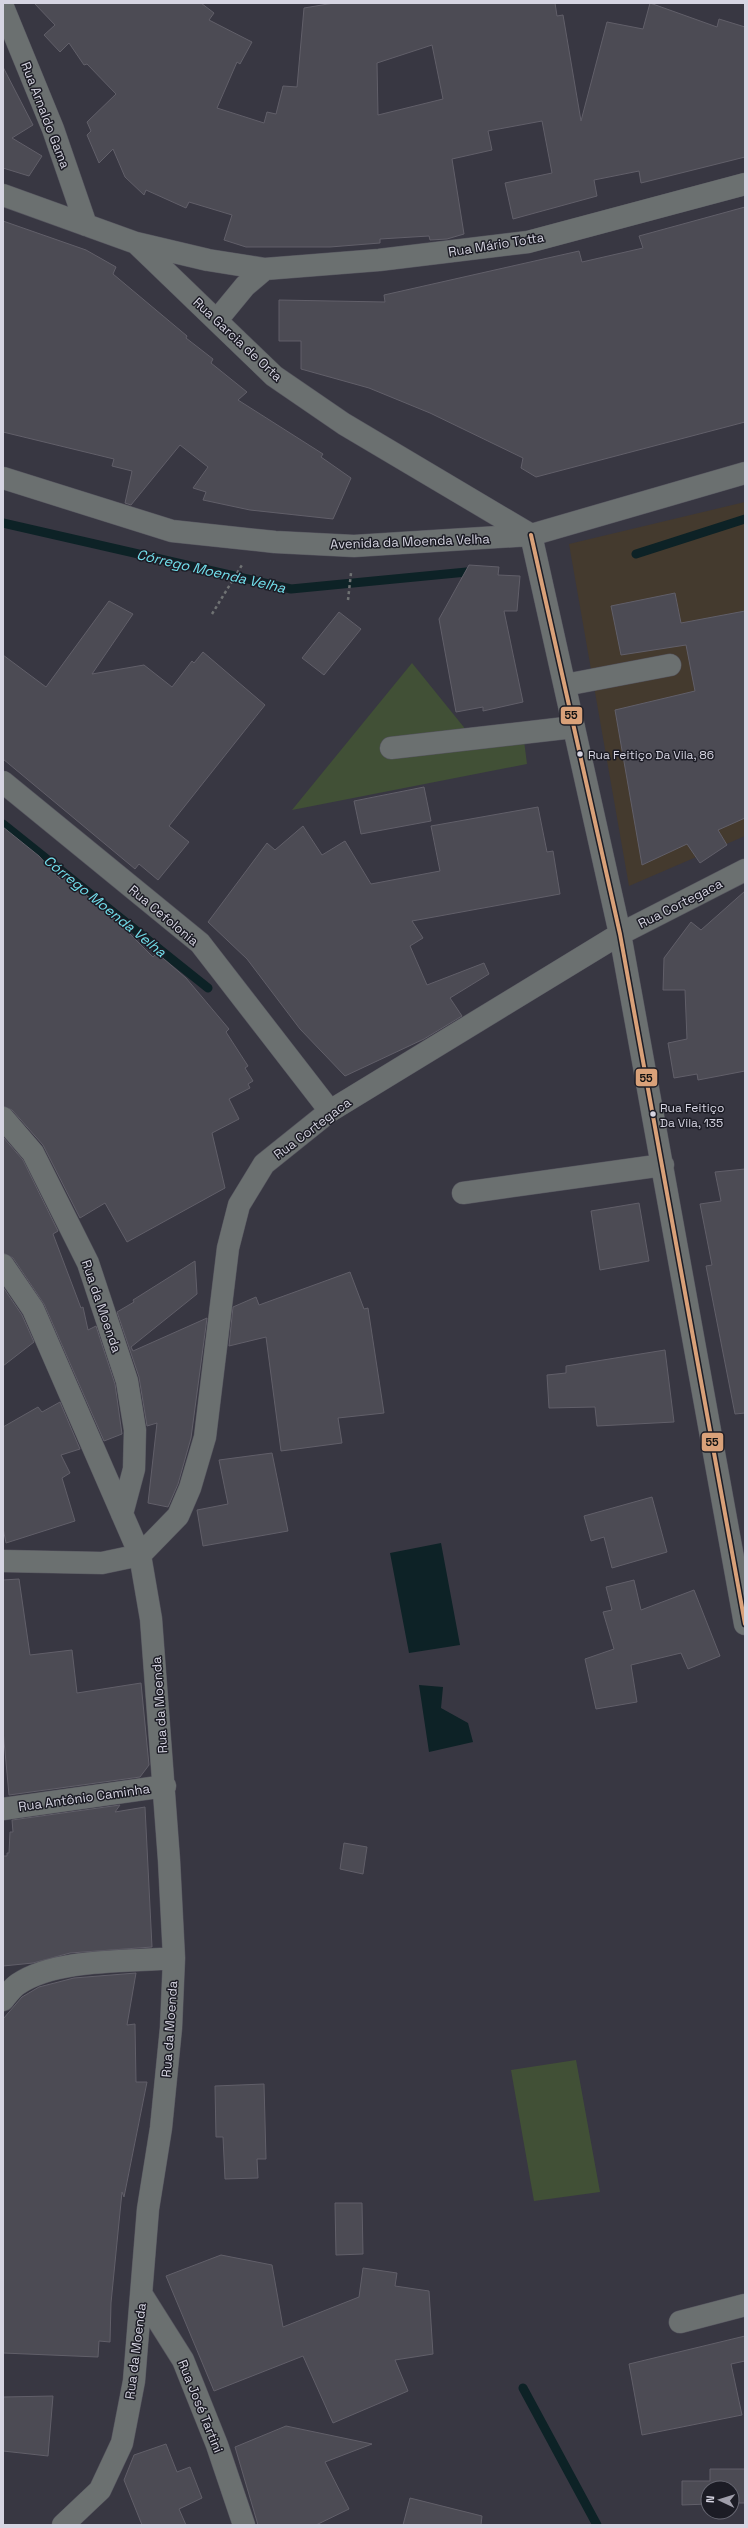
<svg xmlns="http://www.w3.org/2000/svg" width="748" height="2528" font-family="'Space Grotesk',sans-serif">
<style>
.commercial{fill:#443a2e}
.green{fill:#415036}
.water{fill:#0d2226}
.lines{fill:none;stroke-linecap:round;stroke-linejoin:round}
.stream{stroke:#0d2226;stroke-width:9}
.building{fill:#4c4b54;stroke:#615f69;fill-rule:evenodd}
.minor-casing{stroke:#55545e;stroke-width:23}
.path{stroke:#6f7273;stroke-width:2.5;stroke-dasharray:3 3;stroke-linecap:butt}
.minor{stroke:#6b7070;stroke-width:22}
.bus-1-casing{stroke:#1c1c25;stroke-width:7}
.bus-1{stroke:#d9a179;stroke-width:4}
.bus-dot{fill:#d6d5e2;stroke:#1c1c25;stroke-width:1.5}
.labels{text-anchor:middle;stroke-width:3;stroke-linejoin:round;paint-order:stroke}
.bus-label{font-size:12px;fill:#d6d5e2;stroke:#1c1c25;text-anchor:start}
.street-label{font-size:13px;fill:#d6d5e2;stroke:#1c1c25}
.water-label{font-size:14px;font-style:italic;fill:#71e0ec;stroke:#1c1c25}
.line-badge{stroke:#1c1c25;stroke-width:1.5}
.pale-badge-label{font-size:11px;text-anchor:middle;font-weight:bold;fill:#111}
</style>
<rect width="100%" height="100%" fill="#383742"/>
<path class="commercial" d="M745 502V836L629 886 569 544Z"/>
<path class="green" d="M412 663 471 736 522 725 527 764 292 810Z
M576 2060 600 2192 534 2201 511 2070Z"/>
<path class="water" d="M441 1543 460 1645 409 1653 390 1553Z
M419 1685 443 1687 441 1708 468 1723 473 1742 429 1752Z"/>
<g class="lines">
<path class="stream" d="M3 523 291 589 477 571
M636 554 745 519
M3 824 208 988
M523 2388 597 2525"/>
</g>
<path class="building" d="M34 3H201L214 13 209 20 252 42 240 64 237 62 217 108 264 123 267 112 276 114 283 86 297 87 304 8 334 3H555L557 16 563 15 581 121 607 22 643 29 650 3 717 27 719 19 745 27V157L641 183 639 171 594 180 597 196 513 219 505 183 552 173 542 121 488 131 492 150 452 159 464 234 447 239 430 240 429 236 380 239V243L330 247H246L224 240 232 215 189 202 186 208 146 190 144 195 125 177 113 149 99 163 87 135 91 131 87 122 116 94 87 64 84 65 69 43 60 52 44 35 55 25ZM432 45 443 99 378 115 377 63Z
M3 67 33 125 12 138 42 156 29 176 3 168Z
M745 207V422L536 477 521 468 523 458 430 413 369 388 301 369V341H279V300L385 302 384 295 579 251 582 262 643 248 639 236Z
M3 221 86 250 116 267 113 274 187 336 186 338 213 359 211 363 247 392 238 400 323 454 321 457 351 478 333 519 250 510 203 500 206 492 193 488 208 467 180 445 131 505 125 503 132 471 112 466 114 459 3 432Z
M469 565 499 567 498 575 520 576 517 611H504L523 702 483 711V707L456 712 439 619Z
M675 593 681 623 745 611V818L718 830 727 845 700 863 687 844 642 865 615 710 695 691 686 645 621 655 611 606Z
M109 601 133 614 92 674 144 665 172 687 192 661 194 663 203 652 265 705 169 826 189 842 158 880 139 864 135 869 3 759V655L46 687Z
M339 612 361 629 324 675 302 658Z
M424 787 431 821 361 834 354 801Z
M538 807 547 852 553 851 560 894 412 921 423 938 410 946 427 985 484 963 489 974 450 998 462 1016 424 1039 345 1076 300 1029 247 959 208 922 267 843 275 850 303 826 322 855 345 841 371 884 440 871 431 826Z
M3 827 39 856 60 879 63 876 114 918 153 957 157 953 186 978 229 1029 226 1032 248 1066 245 1068 253 1081 248 1084 250 1088 229 1099 239 1119 212 1133 225 1188 127 1242 105 1203 80 1218 43 1145 12 1110 3 1106Z
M745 891V1071L698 1080 697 1074 674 1078 668 1043 687 1039 685 990H663L664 958 691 922 701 930Z
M3 1137 23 1160 58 1231 53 1234 81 1308 83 1307 88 1330 96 1326 115 1384 122 1434 104 1441 44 1304 13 1258 3 1253Z
M745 1169V1413L735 1414 706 1266 712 1265 700 1204 721 1201 715 1172Z
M639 1203 649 1261 600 1270 591 1211Z
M195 1261 197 1294 131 1347 133 1351 207 1318 191 1438 178 1484 168 1507 148 1503 157 1423 147 1426 139 1377 117 1312 134 1302 133 1300Z
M350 1272 364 1309 368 1308 384 1413 338 1418 342 1443 281 1451 266 1337 229 1346 233 1307 256 1297 259 1305Z
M3 1287 22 1315 34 1342 3 1366Z
M665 1350 674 1422 597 1426 595 1407 549 1408 547 1375 566 1373V1366Z
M60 1402 80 1449 61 1455 70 1473 62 1478 75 1521 6 1543 3 1528V1427L38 1407 42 1412Z
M272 1453 288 1531 203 1546 197 1510 228 1504 219 1460Z
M652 1497 667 1552 612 1568 604 1537 591 1541 584 1516Z
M19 1579 30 1655 72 1650 77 1693 141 1683 149 1765 140 1777 9 1795 3 1730V1580Z
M634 1580 641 1610 694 1590 720 1656 688 1669 681 1653 631 1665 637 1702 596 1709 585 1659 614 1649 603 1612 612 1610 606 1587Z
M120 1805 115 1812 145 1807 152 1947 70 1953 33 1963 3 1966V1856H7V1853H9L10 1832H13L12 1820Z
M344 1843 367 1847 363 1874 340 1869Z
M136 1973 127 2025 135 2024 136 2082H147L124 2197 122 2192 111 2303 110 2342 99 2341 98 2357 3 2353V2019L22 1997 39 1987 74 1978Z
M264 2084 266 2159H257L258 2178 225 2179 223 2137H216L215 2086Z
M335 2203H362L363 2254 336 2255Z
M221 2255 272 2265 283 2327 359 2297 363 2268 397 2273 395 2286 429 2291 433 2354 395 2360 408 2391 333 2423 303 2356 214 2391 166 2276Z
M745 2336V2361L731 2364 742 2415 642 2435 629 2364Z
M53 2396 48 2456 3 2451V2397Z
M286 2426 372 2444 325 2462 349 2509 316 2525H258L235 2447Z
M166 2444 177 2472 190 2467 202 2498 179 2509 186 2525H142L124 2480 134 2455Z
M710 2469H745V2503H732V2488H708V2504L682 2505V2481H710Z
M410 2498 482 2516 481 2525H403Z"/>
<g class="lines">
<g class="minor-casing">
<path id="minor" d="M3 7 53 129 86 225
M3 195 136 243 274 376 344 424 531 535
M136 243 208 260 265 269 379 260 528 242 745 184
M217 320 245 286 265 269
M3 478 172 531 275 542 354 546 531 535 745 473
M531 535 620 934 745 1624
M565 685 670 665
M391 748 574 727
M3 782 200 943 330 1111
M3 1118 33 1153 88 1263 127 1381 135 1430 134 1469 122 1514
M463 1193 663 1165
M3 1265 33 1309 140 1555 151 1619 169 1860 174 1958 171 2028 161 2128 148 2209 134 2381 122 2443 100 2490 63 2525
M140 1555 178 1516 190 1488 205 1437 228 1248 239 1205 264 1164 330 1111 620 934 745 870
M3 1561 102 1563 140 1555
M3 1809 165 1786
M3 2000C7 1995 12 1988 18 1984 56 1958 128 1962 174 1958
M142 2295 183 2360 217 2445 244 2525
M680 2322 745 2305"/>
</g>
<path class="path" d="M348 600 351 573
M212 614 242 565"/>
<use href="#minor" class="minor"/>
<g class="bus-1-casing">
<path id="bus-1" d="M531 535 620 934 745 1624"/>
</g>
<use href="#bus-1" class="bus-1"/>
</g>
<g class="bus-dot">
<circle cx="580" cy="754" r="3.5"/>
<circle cx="653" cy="1114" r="3.5"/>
</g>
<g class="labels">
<g class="bus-label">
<text x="588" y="759">Rua Feitiço Da Vila, 86</text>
<text x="660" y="1112">Rua Feitiço<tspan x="660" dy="15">Da Vila, 135</tspan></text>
</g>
<g class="street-label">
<text transform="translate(46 115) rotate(69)" y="5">Rua Arnaldo Gama</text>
<text transform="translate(496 244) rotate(-9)" y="5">Rua Mário Totta</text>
<text transform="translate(238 339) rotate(43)" y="5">Rua Garcia de Orta</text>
<text transform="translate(410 541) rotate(-2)" y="5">Avenida da Moenda Velha</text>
<text transform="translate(680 903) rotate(-27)" y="5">Rua Cortegaca</text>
<text transform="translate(164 915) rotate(40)" y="5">Rua Cefolonia</text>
<text transform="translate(312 1128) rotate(-37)" y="5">Rua Cortegaca</text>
<text transform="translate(102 1306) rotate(71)" y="5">Rua da Moenda</text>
<text transform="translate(159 1705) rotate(-94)" y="5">Rua da Moenda</text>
<text transform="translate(84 1797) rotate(-8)" y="5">Rua Antônio Caminha</text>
<text transform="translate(169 2029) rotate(-86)" y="5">Rua da Moenda</text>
<text transform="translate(135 2351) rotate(-83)" y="5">Rua da Moenda</text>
<text transform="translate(201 2406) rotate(68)" y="5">Rua José Tartini</text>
</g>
<g class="water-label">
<text transform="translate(211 571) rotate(13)" y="5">Córrego Moenda Velha</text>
<text transform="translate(105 906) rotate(39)" y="5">Córrego Moenda Velha</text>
</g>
</g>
<g class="line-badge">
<rect x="560" y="706" width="23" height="19" rx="4" fill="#d9a179"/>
<rect x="635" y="1068" width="23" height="19" rx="4" fill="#d9a179"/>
<rect x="701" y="1432" width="23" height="20" rx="4" fill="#d9a179"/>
</g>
<g class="pale-badge-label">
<text x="571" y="719">55</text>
<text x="646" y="1082">55</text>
<text x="712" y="1446">55</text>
</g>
<rect width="748" height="2528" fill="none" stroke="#d6d5e2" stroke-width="8"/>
<g transform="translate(720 2500) rotate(274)"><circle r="19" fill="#1c1c25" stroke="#666671"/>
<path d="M0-3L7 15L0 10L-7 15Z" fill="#9f9eaa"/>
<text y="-6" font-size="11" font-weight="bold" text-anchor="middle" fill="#d6d5e2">N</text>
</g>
</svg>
